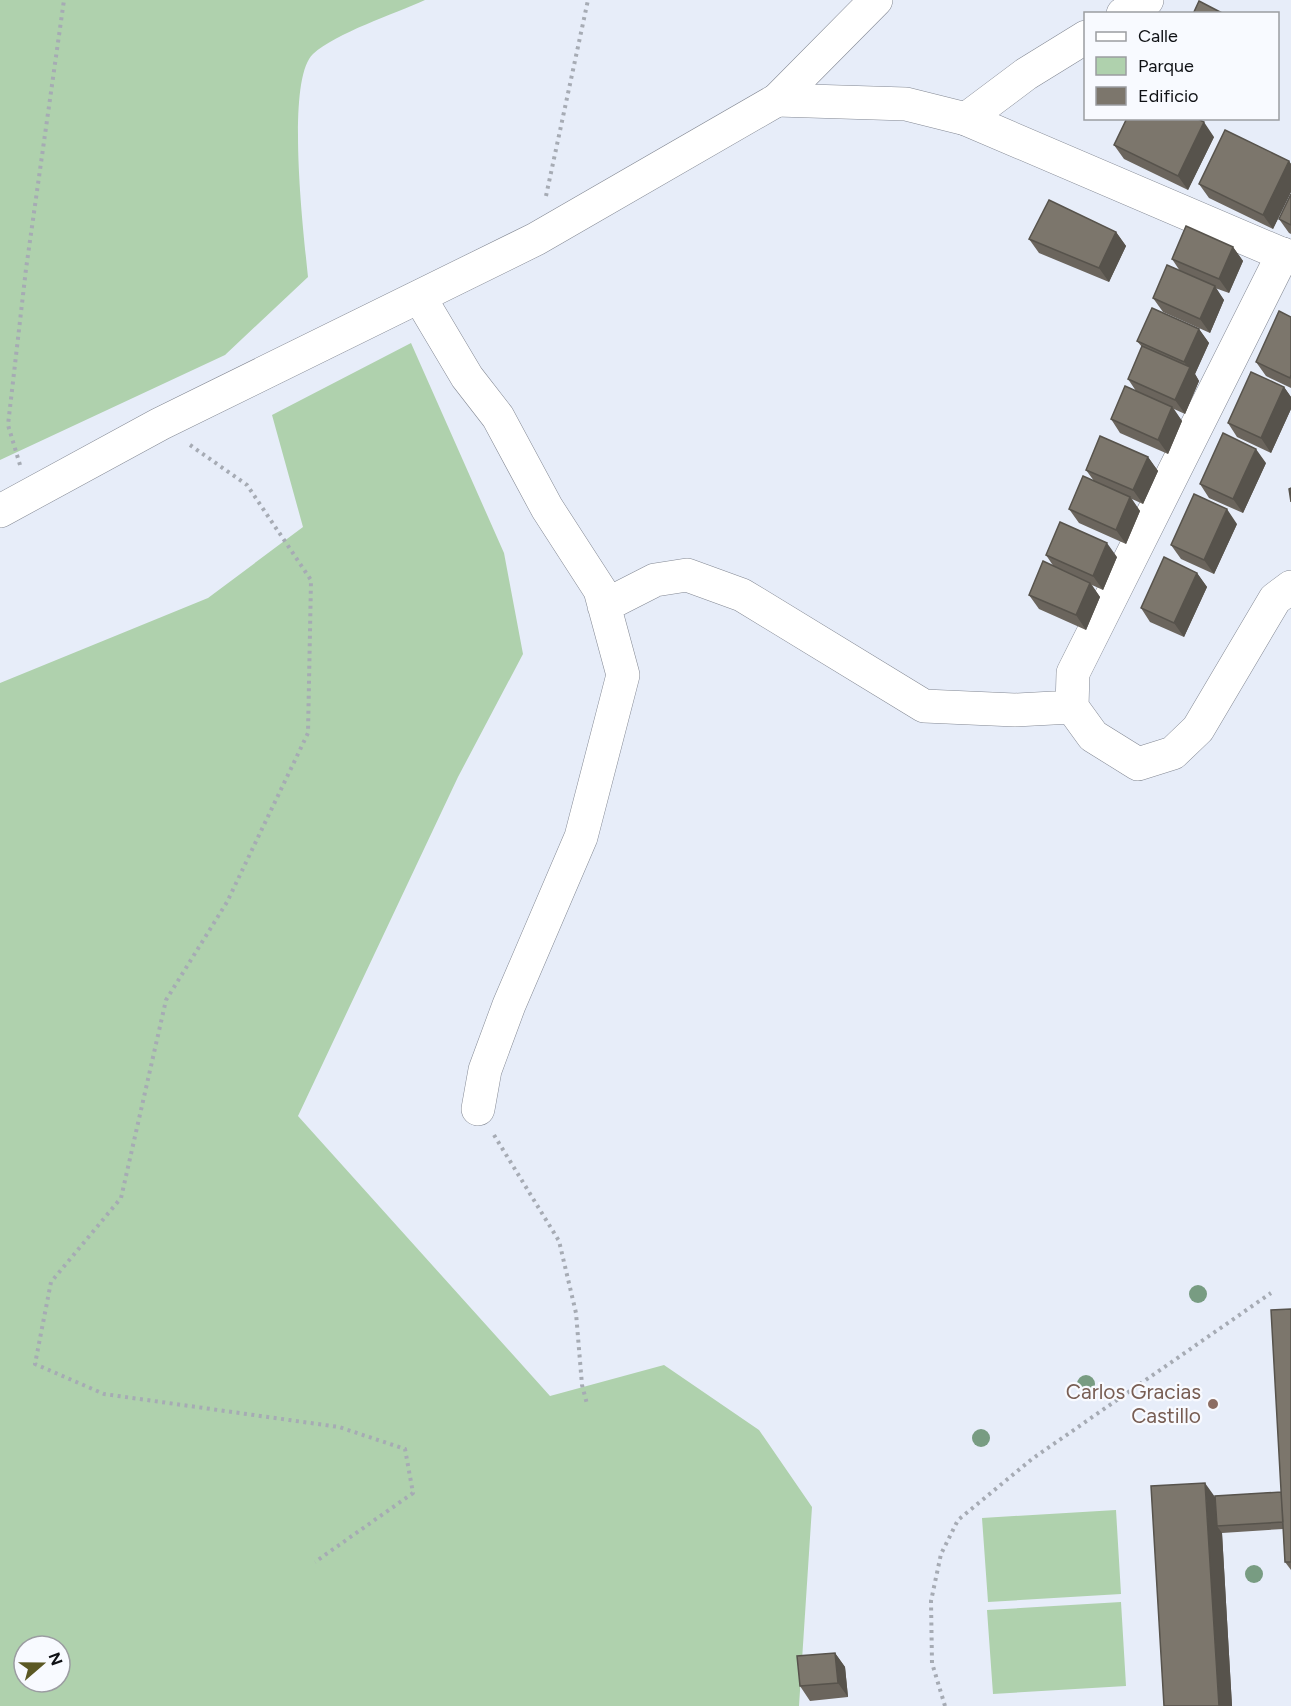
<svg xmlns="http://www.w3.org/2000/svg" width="1291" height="1706" font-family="Figtree,sans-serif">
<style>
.green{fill:#afd1ad;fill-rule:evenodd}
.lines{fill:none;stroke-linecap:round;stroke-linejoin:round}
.minor-casing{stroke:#838893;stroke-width:34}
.tertiary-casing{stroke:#838893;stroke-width:34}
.secondary-casing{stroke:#838893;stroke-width:34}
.path{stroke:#a6abb4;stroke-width:4;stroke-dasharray:3 4.5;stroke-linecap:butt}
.minor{stroke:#fff;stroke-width:33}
.tertiary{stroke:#fff;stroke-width:33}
.secondary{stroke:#fff;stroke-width:33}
.tree{fill:#789c82}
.wall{fill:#6b655d}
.shaded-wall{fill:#57534c}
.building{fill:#7c766c;stroke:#57534c;stroke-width:1.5}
.education-dot{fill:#8d6e63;stroke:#f8faff;stroke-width:2}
.labels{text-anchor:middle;stroke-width:4.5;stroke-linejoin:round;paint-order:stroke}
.education-label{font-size:21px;fill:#785e54;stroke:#f8faff;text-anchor:end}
</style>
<rect width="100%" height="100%" fill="#e7edf9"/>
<path class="green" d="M0 0H425C394 14 336 33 313 54 285 80 304 237 308 277L225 355 0 460Z
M411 343 504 553 523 654 458 777 298 1116 550 1396 664 1365 759 1430 812 1507 799 1706H0V683L208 598 303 527 272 415ZM24 1646H60V1682H24Z
M1116 1510 1121 1594 988 1602 982 1518Z
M1121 1602 1126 1686 993 1694 987 1610Z"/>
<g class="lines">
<g class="minor-casing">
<path id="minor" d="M1123 14 1147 0
M966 119 1026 74 1086 37
M1283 254 1073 673 1072 707 1093 736 1138 764 1173 753 1198 729 1275 599 1291 587
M420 298 467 377 498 417 547 508 600 590 623 675 581 837 509 1005 485 1070 478 1109
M604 606 655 580 687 575 742 595 924 706 1015 710 1072 707"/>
</g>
<g class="tertiary-casing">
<path id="tertiary" d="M777 100 906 104 966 119 1291 258"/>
</g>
<g class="secondary-casing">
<path id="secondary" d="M0 511 160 424 536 239 777 100 876 0"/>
</g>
<path class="path" d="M546 196 588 0
M190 445 247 485 311 580 308 733 227 902 166 1000 121 1198 51 1282 35 1364 104 1394 339 1427 405 1449 413 1493 315 1562
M20 465 8 425 26 269 64 0
M494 1135 559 1241 576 1313 582 1385 587 1404
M945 1706 932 1663 931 1601 941 1554 958 1520 1032 1459 1271 1293"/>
<use href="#minor" class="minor"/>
<use href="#tertiary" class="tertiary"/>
<use href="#secondary" class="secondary"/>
</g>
<g class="tree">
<circle cx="1198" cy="1294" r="9"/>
<circle cx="1086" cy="1384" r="9"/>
<circle cx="981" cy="1438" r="9"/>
<circle cx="1254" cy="1574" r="9"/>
</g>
<path class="wall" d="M1214 137 1188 190 1124 159 1114 145Z
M1289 161 1291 164V192L1273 229 1209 198 1199 184Z
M1291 194V234L1289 233 1279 219Z
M1116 232 1126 246 1109 282 1039 253 1029 239Z
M1233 247 1243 261 1229 293 1215 288 1224 300 1210 333 1163 312 1153 298 1180 271 1172 259Z
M1291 317V388L1266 376 1256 362Z
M1199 329 1209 343 1195 374 1199 381 1185 414 1174 409 1182 421 1168 454 1120 433 1111 419 1136 391 1128 379 1142 347 1137 341Z
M1284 387 1291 397V409L1271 453 1237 437 1228 423Z
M1148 457 1158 471 1143 504 1132 499 1140 511 1126 544 1079 523 1069 509 1094 481 1086 470Z
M1266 463 1243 513 1209 498 1200 484Z
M1237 524 1214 574 1181 559 1171 545Z
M1046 555 1117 557 1103 590 1092 585 1100 597 1086 630 1039 609 1029 595 1054 567Z
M1197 573 1207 587 1184 637 1150 622 1141 608Z
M1291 1309V1570L1285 1562 1283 1529 1222 1533 1232 1706H1164L1215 1496 1281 1492Z
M835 1653 845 1667 848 1697 810 1701 800 1686Z"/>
<path class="shaded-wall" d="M1204 122 1214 137 1188 190 1178 176Z
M1289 161 1291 164V192L1273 229 1263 215Z
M1116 232 1126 246 1109 282 1099 268Z
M1233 247 1243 261 1229 293 1219 279Z
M1215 286 1224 300 1210 333 1200 319Z
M1199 329 1209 343 1195 374 1199 381 1185 414 1175 400 1189 368 1184 362Z
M1284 387 1291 397V409L1271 453 1261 438Z
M1172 407 1182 421 1168 454 1158 440Z
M1256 449 1266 463 1243 513 1233 499Z
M1148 457 1158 471 1143 504 1133 490Z
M1130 497 1140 511 1126 544 1116 530Z
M1227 509 1237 524 1214 574 1204 560Z
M1107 543 1117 557 1103 590 1093 576Z
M1197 573 1207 587 1184 637 1174 623Z
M1090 583 1100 597 1086 630 1076 615Z
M1205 1483 1220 1504 1217 1526 1222 1533 1232 1706H1219Z
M835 1653 845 1667 848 1697 838 1683Z"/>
<path class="building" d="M1199 1 1224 14H1193Z
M1127 118H1196L1204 122 1178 176 1114 145Z
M1225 130 1289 161 1263 215 1199 184Z
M1291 194V225L1279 219Z
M1049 200 1116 232 1099 268 1029 239Z
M1186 226 1233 247 1219 279 1172 259Z
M1167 265 1215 286 1200 319 1153 298Z
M1152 308 1199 329 1184 362 1137 341Z
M1279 311 1291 317V375L1290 378 1256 362Z
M1142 346 1190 367 1175 400 1128 379Z
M1251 372 1284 387 1261 438 1228 423Z
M1125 386 1172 407 1158 440 1111 419Z
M1223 433 1256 449 1233 499 1200 484Z
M1100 436 1148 457 1133 490 1086 470Z
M1083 476 1130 497 1116 530 1069 509Z
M1291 488V502L1289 489Z
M1194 494 1227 509 1204 560 1171 545Z
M1060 522 1107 543 1093 576 1046 555Z
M1164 557 1197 573 1174 623 1141 608Z
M1043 561 1090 583 1076 615 1029 595Z
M1291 1309V1562H1285L1271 1310Z
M1205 1483 1219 1706H1164L1151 1486Z
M1281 1492 1283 1522 1217 1526 1215 1496Z
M835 1653 838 1683 800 1686 797 1656Z"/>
<circle class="education-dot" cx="1213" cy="1404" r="6"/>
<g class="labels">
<g class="education-label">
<text x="1201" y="1399">Carlos Gracias<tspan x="1201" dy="24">Castillo</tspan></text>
</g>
</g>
<rect x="1084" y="12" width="195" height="108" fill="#f8faff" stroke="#9b9da1" stroke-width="1.5"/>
<rect x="1096" y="32" width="30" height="9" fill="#ffffff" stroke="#9b9da1" stroke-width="1.5"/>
<text x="1138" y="42" font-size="18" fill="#0f1115">Calle</text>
<rect x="1096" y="57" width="30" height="18" fill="#afd1ad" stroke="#9b9da1" stroke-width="1.5"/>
<text x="1138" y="72" font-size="18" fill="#0f1115">Parque</text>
<rect x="1096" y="87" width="30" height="18" fill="#7c766c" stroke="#9b9da1" stroke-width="1.5"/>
<text x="1138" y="102" font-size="18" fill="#0f1115">Edificio</text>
<g transform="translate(42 1664) rotate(70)"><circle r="28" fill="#f8faff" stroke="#9b9da1" stroke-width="1.5"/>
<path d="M0-4.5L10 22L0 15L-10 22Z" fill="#5b5824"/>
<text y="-9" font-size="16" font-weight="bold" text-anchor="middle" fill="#0f1115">N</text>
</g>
</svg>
